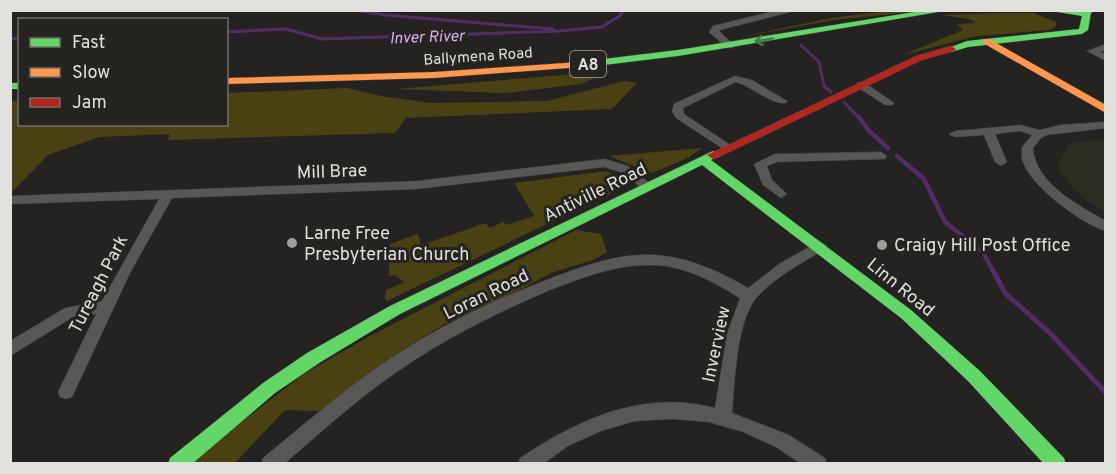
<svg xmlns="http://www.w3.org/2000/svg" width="1116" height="474" font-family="Overpass,sans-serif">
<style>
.built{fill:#2d2c23}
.green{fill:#494112}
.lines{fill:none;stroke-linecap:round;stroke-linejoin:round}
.stream-far2{stroke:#532c65;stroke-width:3}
.stream-far1{stroke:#532c65;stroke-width:4.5}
.stream{stroke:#532c65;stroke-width:5}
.street-casing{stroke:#3f3f3d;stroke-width:1}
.fast-casing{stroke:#3f3f3d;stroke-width:1}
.slow-casing{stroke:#3f3f3d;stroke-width:1}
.jam-casing{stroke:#3f3f3d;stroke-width:1}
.street{fill:#575755;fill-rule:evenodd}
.fast{fill:#63d668;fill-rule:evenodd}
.slow{fill:#ff974d;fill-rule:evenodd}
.jam{fill:#b3261e;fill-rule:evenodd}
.oneway{stroke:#447d44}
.poi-dot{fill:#9e9e9b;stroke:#252420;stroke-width:2}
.labels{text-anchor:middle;stroke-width:6;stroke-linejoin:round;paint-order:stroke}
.far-street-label{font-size:15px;fill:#e0e0dd;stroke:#252420}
.far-water-label{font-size:16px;font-style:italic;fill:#deadf8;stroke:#252420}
.shield{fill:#252420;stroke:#a8a8a4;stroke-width:1.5}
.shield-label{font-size:16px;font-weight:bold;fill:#e0e0dd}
.street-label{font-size:18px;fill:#e0e0dd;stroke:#252420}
.poi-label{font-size:18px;fill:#e0e0dd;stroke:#252420;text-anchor:start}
</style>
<rect width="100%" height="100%" fill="#242321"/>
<path class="built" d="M1105 139H1106L1105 213 1076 192 1057 167 1069 143Z"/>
<path class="green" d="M887 11H922L834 20 736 38 831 18Z
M997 13H1034L1056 22V26L1050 30 977 36 903 55 963 30 957 24 975 23 970 19 942 15Z
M611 71 580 84 505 93 396 89Z
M624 81 637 83 612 109 406 118 395 133 168 140 170 134 99 137 48 155 11 193V101L19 100 20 124H226L227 93 347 88 381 96 430 103 547 101Z
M702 148 686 159 651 173 609 156Z
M606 171 621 178 622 186 618 190 387 301 385 298 386 290 404 282 395 275 389 276 390 244 418 234 421 245 486 223 490 228 503 222 506 225 534 216 514 183Z
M576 230 601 234 607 252 596 259 551 273 505 298 445 324 402 350 327 409 320 411 285 410 235 463 187 464 304 374 366 338Z"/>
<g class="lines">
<path class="stream-far2" d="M356 10 386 15 553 29
M226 32 286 29 322 39 559 31 602 27 621 15 623 10
M10 38 20 39
M801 45 819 62 824 86 831 92
M844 102 860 119"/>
<path class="stream-far1" d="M859 117 869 131 888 148
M897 156 924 179 945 222 983 252 994 273"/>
<path class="stream" d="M994 272 1005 293 1050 333 1106 393"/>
<g class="street-casing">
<path id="street" d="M779 10H798L720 30 719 31 733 44V48H727L709 32 713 26Z
M1106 44V50L1100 52 1106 54V61L1087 51Z
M735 76 752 80 787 101 786 103C770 105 752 86 736 82L683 108 684 114 732 146 734 148 728 152 676 118 672 111 674 104Z
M861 82 865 83 894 103 893 105H885L857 87V83Z
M1106 122V128L1047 135 1041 138 1033 148C1035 183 1078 205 1106 221V231C1081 224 1031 186 1023 162 1021 158 1022 152 1022 147L1032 135 1020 131 995 134 1007 162 1001 166 995 162 984 135 955 137 949 134 955 131 1020 125 1040 130 1060 125Z
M881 152 887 156 885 159 777 162 767 166 772 180 787 194 781 198 763 185 754 164 775 154Z
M605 159 628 166 653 186 651 189H643L620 172 604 167 417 189 172 198 130 273 72 397 66 399 60 397 58 392 96 314 73 317 10 356V341L65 308 102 301 159 199 10 204V196L417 181Z
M820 241 827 246 825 249C802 263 775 277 757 297 736 322 735 381 732 413L789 435 825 458 827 464H801L776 447 743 432 709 422 672 419 635 421 601 431 568 446 543 464H518L520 458C578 419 644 389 715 408L727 334 740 298C717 284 693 270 665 266 625 261 587 276 550 290 496 313 442 340 394 374 355 401 320 433 284 464H261L263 458C302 426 340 393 382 364 432 330 487 303 544 281 578 268 616 253 654 255 688 257 719 271 748 288L779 264Z"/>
</g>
<g class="fast-casing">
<path id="fast" d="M927 10H950L678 56 579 68 574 65 579 62 678 50Z
M1045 10H1095L1091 13 1088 30 1082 34 968 47 951 52 946 49 967 41 1079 29 1082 16Z
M10 83H20V89H10Z
M713 151 719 155 711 160 911 310 980 371 1064 458 1066 464H1044L968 381 901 318 702 165 400 314 319 363 275 393 192 464H168L170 458 263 383 307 353 390 306Z"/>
</g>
<g class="slow-casing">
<path id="slow" d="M983 39H989L1106 105V113L983 43Z
M579 62 582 63V67L434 78 226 84V78L434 72Z"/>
</g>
<g class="jam-casing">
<path id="jam" d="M951 46 956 49 954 51 922 60 717 158 713 159 707 155 916 56Z"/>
</g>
<use href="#street" class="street"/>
<use href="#fast" class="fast"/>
<use href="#slow" class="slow"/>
<use href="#jam" class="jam"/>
</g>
<defs><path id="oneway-shaft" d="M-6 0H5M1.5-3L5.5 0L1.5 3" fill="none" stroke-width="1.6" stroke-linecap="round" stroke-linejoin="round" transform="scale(1.5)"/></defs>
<use class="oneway" href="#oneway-shaft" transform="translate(764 40) rotate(170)"/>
<g class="poi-dot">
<circle cx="292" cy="243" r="6"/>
<circle cx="882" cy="245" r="6"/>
</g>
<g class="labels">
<g class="far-street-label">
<text transform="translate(478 56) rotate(-4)" y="5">Ballymena Road</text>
</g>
<g class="far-water-label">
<text transform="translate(427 36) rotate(-2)" y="6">Inver River</text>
</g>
<rect class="shield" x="570" y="51" width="36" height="26" rx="4.5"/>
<g class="shield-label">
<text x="588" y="70">A8</text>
</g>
<g class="street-label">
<text transform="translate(332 171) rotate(-2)" y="6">Mill Brae</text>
<text transform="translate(595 192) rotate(-26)" y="6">Antiville Road</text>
<text transform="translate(98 284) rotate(-63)" y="6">Tureagh Park</text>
<text transform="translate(901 287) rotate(39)" y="6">Linn Road</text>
<text transform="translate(486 294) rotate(-26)" y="6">Loran Road</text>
<text transform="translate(716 344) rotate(-78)" y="6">Inverview</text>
</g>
<g class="poi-label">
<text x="304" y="239">Larne Free<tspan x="304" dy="21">Presbyterian Church</tspan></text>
<text x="894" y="251">Craigy Hill Post Office</text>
</g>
</g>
<rect width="1116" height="474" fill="none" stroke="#e0e0dd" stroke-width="24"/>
<rect x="18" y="18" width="210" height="108" fill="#252420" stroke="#706f6c" stroke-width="1.5"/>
<rect x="30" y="38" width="30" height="9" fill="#63d668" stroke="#706f6c" stroke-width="1.5"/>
<text x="72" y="48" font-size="18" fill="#e0e0dd">Fast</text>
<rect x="30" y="68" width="30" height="9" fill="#ff974d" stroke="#706f6c" stroke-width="1.5"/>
<text x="72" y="78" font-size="18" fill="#e0e0dd">Slow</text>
<rect x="30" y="98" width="30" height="9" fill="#b3261e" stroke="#706f6c" stroke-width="1.5"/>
<text x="72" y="108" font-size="18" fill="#e0e0dd">Jam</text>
</svg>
